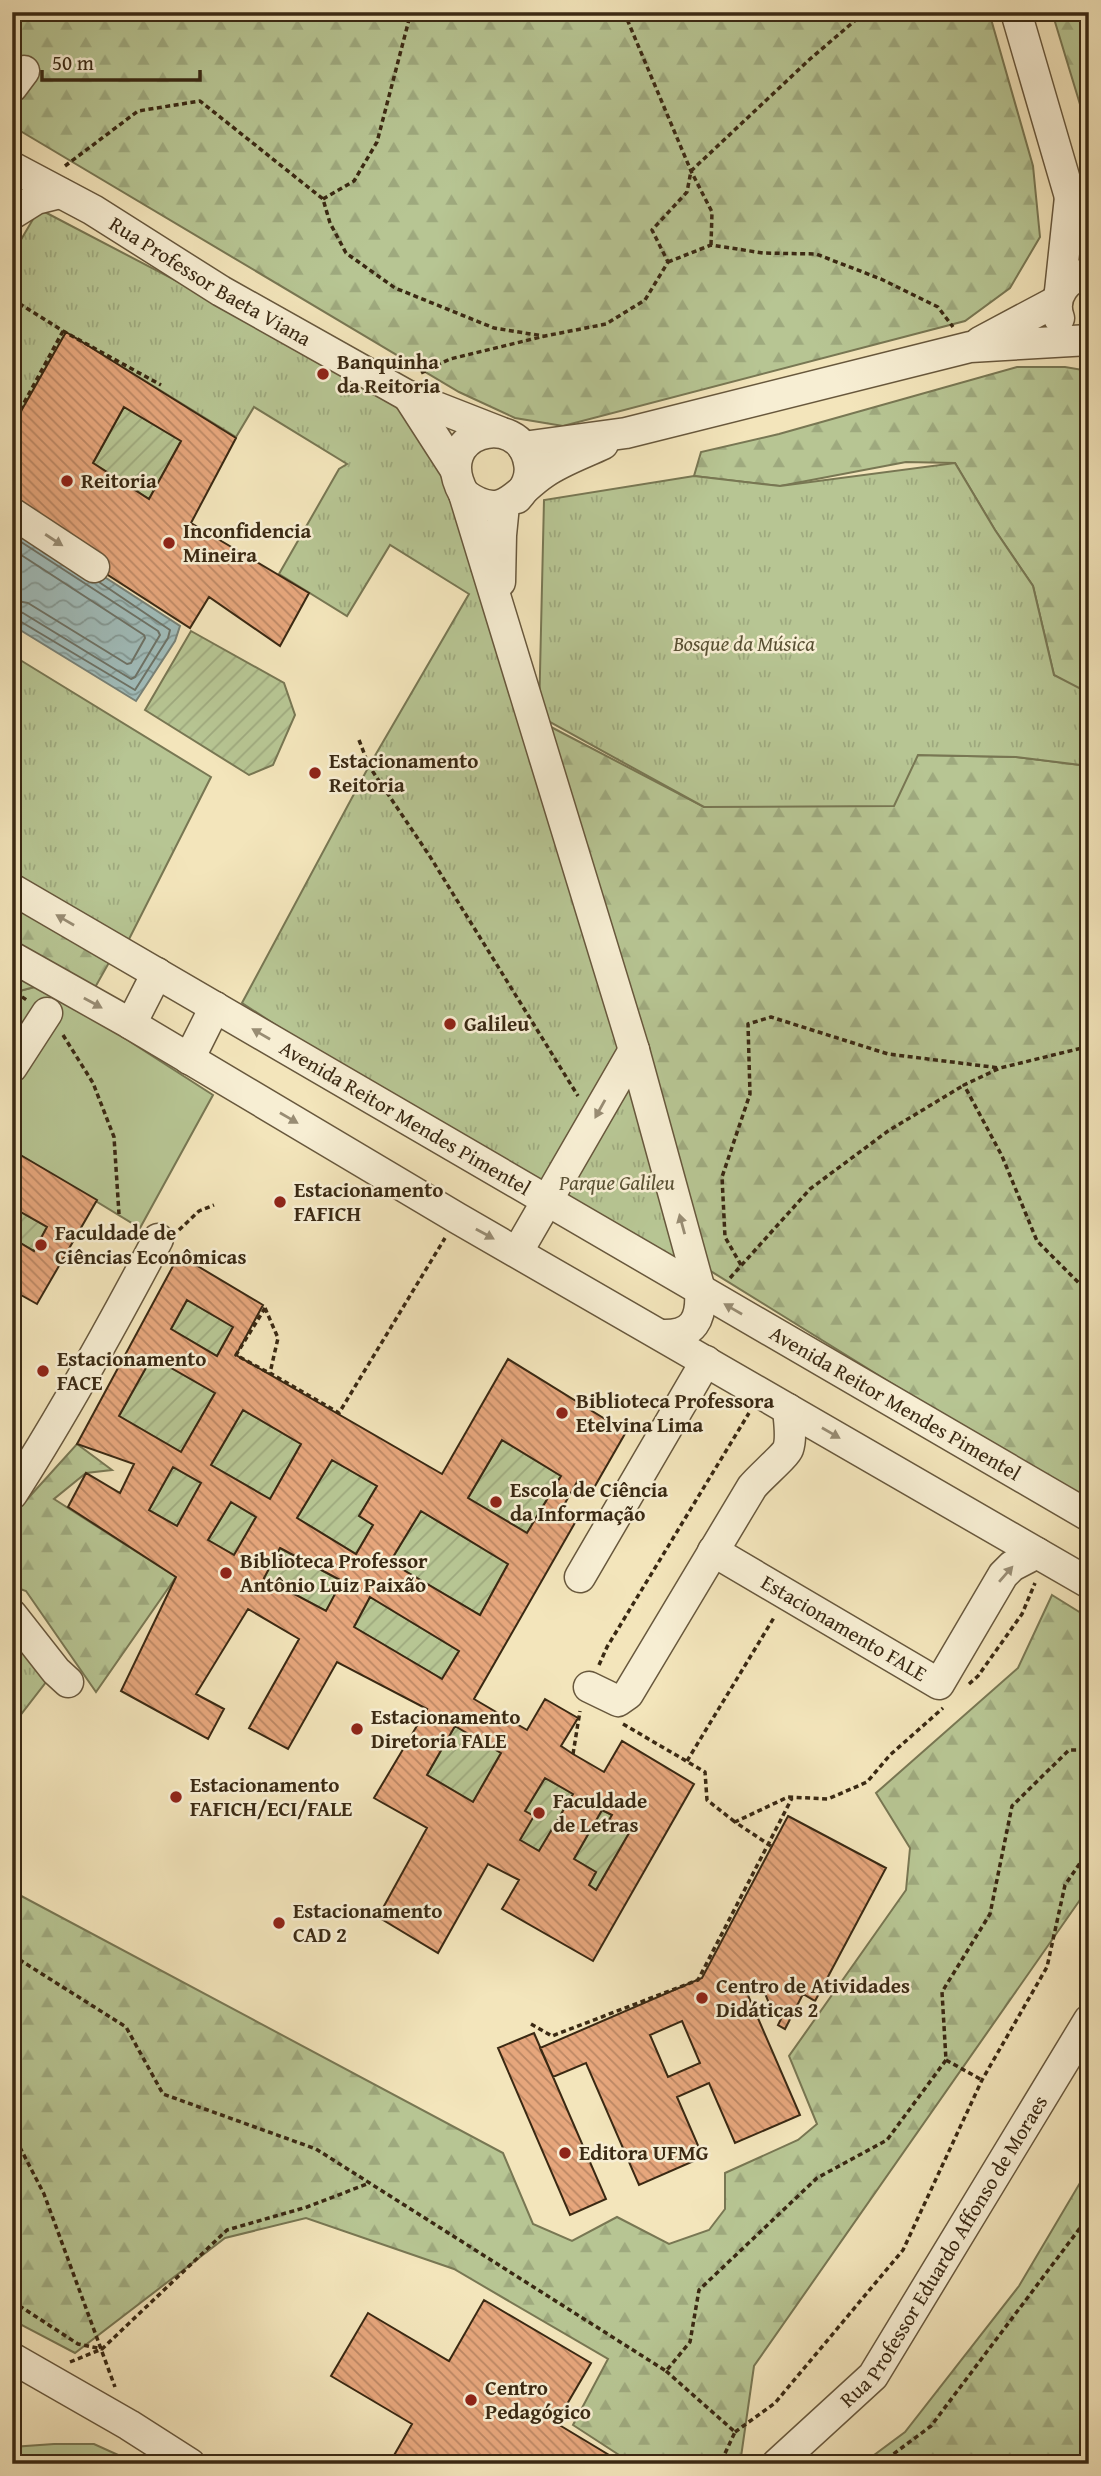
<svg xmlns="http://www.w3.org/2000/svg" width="1101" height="2476" font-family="'Gentium Book Plus',serif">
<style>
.grass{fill:#b7c593;stroke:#787753;stroke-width:2}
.forest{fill:url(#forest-firs);stroke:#787753;stroke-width:2}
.park{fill:url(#park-tufts);stroke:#787753;stroke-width:2}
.garden{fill:url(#garden-furrows);stroke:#787753;stroke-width:2}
.water{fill:url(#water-waves);stroke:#778177;stroke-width:2}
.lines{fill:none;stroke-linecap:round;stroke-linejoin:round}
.shore{stroke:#6d7266;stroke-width:2}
.building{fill:url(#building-back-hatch);stroke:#3a2913;stroke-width:2;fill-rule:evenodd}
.minor-casing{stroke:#68583d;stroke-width:33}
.path{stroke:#3a2913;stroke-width:3.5;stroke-dasharray:5 3.5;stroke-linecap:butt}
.minor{stroke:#f7eed3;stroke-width:30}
.oneway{fill:#988c73}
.poi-dot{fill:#8f2418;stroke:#f7eed3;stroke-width:2.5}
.labels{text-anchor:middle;stroke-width:5;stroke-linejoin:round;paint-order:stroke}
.street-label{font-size:21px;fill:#3a2913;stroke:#f7eed3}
.poi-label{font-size:21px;font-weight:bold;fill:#3a2913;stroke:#f7eed3;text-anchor:start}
.park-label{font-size:21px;font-style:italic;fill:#595033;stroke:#f7eed3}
</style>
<defs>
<pattern id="forest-firs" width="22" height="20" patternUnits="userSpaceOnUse" patternTransform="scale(1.75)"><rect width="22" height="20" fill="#b7c593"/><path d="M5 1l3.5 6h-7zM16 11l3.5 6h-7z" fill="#9ea97e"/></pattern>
<pattern id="park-tufts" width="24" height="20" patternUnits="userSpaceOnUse" patternTransform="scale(1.75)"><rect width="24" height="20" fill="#b7c593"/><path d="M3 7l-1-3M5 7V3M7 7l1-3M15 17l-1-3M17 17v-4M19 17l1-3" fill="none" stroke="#9ea97e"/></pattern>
<pattern id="garden-furrows" width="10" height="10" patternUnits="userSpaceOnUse" patternTransform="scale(1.75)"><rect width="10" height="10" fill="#b7c593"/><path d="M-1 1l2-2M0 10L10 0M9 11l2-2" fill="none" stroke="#9ea97e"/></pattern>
<pattern id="water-waves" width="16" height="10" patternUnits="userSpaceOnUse" patternTransform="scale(1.75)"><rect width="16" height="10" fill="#a0bcba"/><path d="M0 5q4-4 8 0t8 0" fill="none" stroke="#839996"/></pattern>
<pattern id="building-back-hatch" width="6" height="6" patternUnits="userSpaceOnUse" patternTransform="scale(1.75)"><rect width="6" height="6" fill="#e6a67c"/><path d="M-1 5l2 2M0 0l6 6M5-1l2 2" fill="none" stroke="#bb8764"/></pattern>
</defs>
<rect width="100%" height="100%" fill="#f3e5bb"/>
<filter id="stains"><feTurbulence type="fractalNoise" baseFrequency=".00286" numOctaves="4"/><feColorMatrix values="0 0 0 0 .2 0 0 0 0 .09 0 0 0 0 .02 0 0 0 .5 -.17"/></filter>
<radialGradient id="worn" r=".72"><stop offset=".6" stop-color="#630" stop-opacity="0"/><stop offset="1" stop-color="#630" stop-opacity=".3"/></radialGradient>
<path class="grass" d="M42 985 213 1095 140 1228 12 1150V993Z"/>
<path class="forest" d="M12 12H989L1033 166 1040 237 1010 288 965 321 563 426 515 418 459 392 12 126Z
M1052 12H1089V134Z
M1017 367H1065L1089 371V696L1054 675 1033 586 995 530 955 463 906 462 780 486 694 476 701 452 779 434Z
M551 727 704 807 917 755 1016 757 1089 766V1506L709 1270Z
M12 889 116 950 88 1000 12 957Z
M77 1444 112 1470 86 1473 54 1499 176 1577 96 1692 26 1591 12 1586V1516Z
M1052 1595 1089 1618V1887L754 2366 740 2464H633L573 2425 608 2359 454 2269 306 2218 225 2238 75 2353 12 2320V1891L503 2153 533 2224 572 2241 617 2217 669 2244 709 2230 725 2209V2173L798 2140 817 2124 789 2056 906 1890 910 1848 876 1793 1018 1668Z
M1087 2171 1089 2464H862L905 2432 1019 2286Z"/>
<path class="park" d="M39 209 389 392 448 473 625 1042 550 1188 336 1064 242 1003 369 766 469 594 390 545 347 616 279 574 339 469 347 464 254 407 236 437 72 336 12 434V255Z
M955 463 995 530 1033 586 1054 675 1089 693V766L1016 757 918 755 894 806 704 807 539 716 544 500 694 476 780 486Z
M12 655 211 777 122 953 12 889Z
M12 965 42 985 12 993Z
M634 1050 700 1290 547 1200Z
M12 1626 53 1673 12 1726Z
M54 2444H94L138 2464H12V2447Z"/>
<path class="garden" d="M124 407 181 441 149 499 93 463Z
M191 631 284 683 295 715 273 765 249 775 145 710Z
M12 1207 47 1227 34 1251 12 1238Z
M187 1300 233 1327 217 1356 171 1329Z
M152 1357 215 1393 181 1452 119 1416Z
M243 1410 301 1444 270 1499 211 1465Z
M502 1440 561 1476 527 1533 468 1498Z
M332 1460 377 1486 359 1516 373 1525 356 1554 297 1518Z
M173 1467 201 1483 177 1526 149 1510Z
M231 1502 256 1517 234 1555 208 1540Z
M421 1511 508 1564 480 1615 390 1562Z
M280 1548 342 1581 326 1611 264 1578Z
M370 1597 459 1651 442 1679 354 1627Z
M455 1726 501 1753 473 1802 427 1775Z
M545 1778 573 1794 539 1851 520 1840 525 1811Z
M602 1810 612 1815 607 1825 619 1832 625 1823 632 1828 596 1890 589 1885 596 1872 574 1859Z"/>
<path class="water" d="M12 517 180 626 175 641 136 701 12 625Z"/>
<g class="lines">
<path class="shore" d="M12 536 158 631 160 635 135 677 131 679 23 613 12 610
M12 549 144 635 145 638 131 663 127 664 28 603 12 600
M12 619 18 620 135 690 168 638 170 630 99 582"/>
</g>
<path class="building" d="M66 332 236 438 191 523 309 593 280 646 209 597 190 628 12 513V427ZM124 407 181 441 149 499 93 463Z
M12 1150 97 1200 37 1304 12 1290V1238L34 1251 47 1227 12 1207Z
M179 1255 263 1305 236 1355 442 1474 508 1359 626 1432 591 1493 577 1482 560 1512 576 1521 474 1699 527 1730 545 1699 578 1718 561 1746 573 1754 604 1772 622 1741 694 1784 593 1961 502 1909 519 1880 488 1864 438 1953 378 1917 427 1828 374 1798 427 1709 337 1662 288 1749 249 1728 299 1639 248 1609 196 1694 224 1709 208 1739 121 1691 176 1577 68 1507 86 1473 120 1493 134 1464 77 1444ZM187 1300 233 1327 217 1356 171 1329ZM152 1357 215 1393 181 1452 119 1416ZM243 1410 301 1444 270 1499 211 1465ZM502 1440 561 1476 527 1533 468 1498ZM332 1460 377 1486 359 1516 373 1525 356 1554 297 1518ZM173 1467 201 1483 177 1526 149 1510ZM231 1502 256 1517 234 1555 208 1540ZM421 1511 508 1564 480 1615 390 1562ZM280 1548 342 1581 326 1611 264 1578ZM370 1597 459 1651 442 1679 354 1627ZM455 1726 501 1753 473 1802 427 1775ZM545 1778 573 1794 539 1851 520 1840 534 1816 525 1811ZM602 1810 612 1815 606 1825 619 1832 625 1823 632 1828 596 1890 589 1885 596 1872 574 1859Z
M788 1816 886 1868 815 2001 803 1994 785 2029 778 2025 782 2017 773 2013 762 1986 747 1993 800 2115 735 2143 709 2083 677 2097 703 2157 639 2185 586 2063 553 2077 540 2048 702 1978ZM682 2021 700 2063 668 2077 650 2035Z
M534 2033 606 2199 570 2215 498 2048Z
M484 2300 591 2363 556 2423 624 2464H389L412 2424 331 2376 368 2313 449 2361Z"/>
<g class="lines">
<g class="minor-casing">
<g id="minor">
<path d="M1016 12 1070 197 1089 236"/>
<path d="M12 87 24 71"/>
<path id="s1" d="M12 167 93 210 221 291 408 396 500 432"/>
<path d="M12 214 36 199 60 193"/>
<path d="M1060 291 1070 197"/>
<path d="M1059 318C1051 297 1067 275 1089 274"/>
<path d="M980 342 1057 301"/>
<path d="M408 396 455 469"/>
<path d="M523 447 626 433 970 347 1089 340"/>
<path d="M464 494C504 523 514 493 544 473 561 461 584 453 603 444"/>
<path d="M517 498C526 488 532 477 529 463 520 408 429 432 464 494L634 1050 700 1290C702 1319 694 1336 662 1335"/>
<path d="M12 513 94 567"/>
<path d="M500 582 501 535 504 505"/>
<path id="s2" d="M12 889 1089 1516"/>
<path d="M12 957 131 1024 457 1218 1089 1583"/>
<path d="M131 1024 157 973"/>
<path d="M189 1059 215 1007"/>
<path d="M12 1067 47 1013"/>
<path d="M518 1251 634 1050"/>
<path d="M12 1494C65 1412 112 1326 158 1239"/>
<path id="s3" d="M713 1551 939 1684 1003 1575 1012 1566 1037 1553"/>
<path d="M580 1577 706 1361"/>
<path d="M12 1615 56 1671 68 1682"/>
<path d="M589 1687 618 1701 628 1694 752 1487C758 1479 786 1455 788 1449 792 1438 789 1421 788 1409"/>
<path d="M12 2358 129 2425 190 2464"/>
<path id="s4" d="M777 2464 873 2376 1089 2020"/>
</g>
</g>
<path class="path" d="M624 12 691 171 712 212 711 245
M65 166 138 111 200 101 323 199 330 223 346 253 395 288 494 328 543 336
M323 199 354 181 377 142 411 12
M668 262 711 245 763 253 816 254 881 279 938 307 953 327
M12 299 63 331 161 385
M421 373 450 359 545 336 606 324 645 300 668 262 652 230 687 192 691 171 810 59 865 12
M12 425 63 331
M359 740 369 766 429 855 578 1096
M15 992 28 1001
M63 1035 93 1083 114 1137 119 1214
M1089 1049 1082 1048 1000 1068 964 1085 1002 1156 1037 1241 1089 1293
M179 1230 199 1211 214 1205
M741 1265 725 1237 722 1177 750 1094 748 1024 771 1017 888 1054 1000 1068
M730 1278 810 1189 888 1131 964 1085
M265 1308 278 1338 270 1373 339 1413 445 1238
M265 1308 236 1355 269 1373
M599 1665 607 1647 749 1413
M969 1684 978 1676 1022 1614 1035 1583
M623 1724 705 1772 707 1800 735 1822
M573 1754 580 1711
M687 1761 775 1616
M771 1846 735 1822 788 1797 828 1799 867 1782 890 1755 943 1708
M12 1955 126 2027 163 2094 316 2149 666 2371 690 2342 699 2290 817 2178 887 2140 946 2060 942 1992 990 1914 1012 1806 1069 1750H1089
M531 2024 552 2036 698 1980 792 1798
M946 2060 982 2080
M12 2132 44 2194 115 2387
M1080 2228 1089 2233
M12 2301 78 2344 102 2349
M70 2362 102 2349 227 2230 307 2207 367 2184
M666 2371 735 2432 720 2464
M735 2432 775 2403 903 2250 982 2080 1047 1967 1065 1885 1089 1850
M880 2464 931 2426 1080 2228 1089 2209"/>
<use href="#minor" class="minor"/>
</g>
<defs><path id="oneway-solid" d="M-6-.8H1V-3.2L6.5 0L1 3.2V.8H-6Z" transform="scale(1.75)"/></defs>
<g class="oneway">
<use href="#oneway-solid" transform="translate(54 540) rotate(33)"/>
<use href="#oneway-solid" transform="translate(65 920) rotate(-150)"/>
<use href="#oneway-solid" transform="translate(93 1003) rotate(29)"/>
<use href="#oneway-solid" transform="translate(261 1034) rotate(-150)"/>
<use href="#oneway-solid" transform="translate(600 1109) rotate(119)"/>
<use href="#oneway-solid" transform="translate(289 1118) rotate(30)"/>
<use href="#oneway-solid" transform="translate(682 1224) rotate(-105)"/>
<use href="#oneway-solid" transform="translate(485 1234) rotate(29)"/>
<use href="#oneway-solid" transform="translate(733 1309) rotate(-150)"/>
<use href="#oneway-solid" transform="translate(831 1433) rotate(30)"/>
<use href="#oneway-solid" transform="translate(1006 1574) rotate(-49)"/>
</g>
<g class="poi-dot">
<circle cx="323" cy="374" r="7"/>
<circle cx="67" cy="481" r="7"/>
<circle cx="169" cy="543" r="7"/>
<circle cx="315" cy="773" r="7"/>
<circle cx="450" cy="1024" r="7"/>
<circle cx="280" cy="1202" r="7"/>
<circle cx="41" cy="1245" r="7"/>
<circle cx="43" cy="1371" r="7"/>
<circle cx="562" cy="1413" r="7"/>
<circle cx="496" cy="1502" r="7"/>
<circle cx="226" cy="1573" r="7"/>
<circle cx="357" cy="1729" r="7"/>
<circle cx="176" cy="1797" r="7"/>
<circle cx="539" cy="1813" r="7"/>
<circle cx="279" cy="1923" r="7"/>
<circle cx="702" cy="1998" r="7"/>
<circle cx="565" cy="2153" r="7"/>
<circle cx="471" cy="2400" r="7"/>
</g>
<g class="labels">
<g class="street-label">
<text dy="7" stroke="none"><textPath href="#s1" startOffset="229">Rua Professor Baeta Viana</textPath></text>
<text dy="7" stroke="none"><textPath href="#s2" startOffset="455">Avenida Reitor Mendes Pimentel</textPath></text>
<text dy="7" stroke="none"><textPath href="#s2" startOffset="1022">Avenida Reitor Mendes Pimentel</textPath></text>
<text dy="7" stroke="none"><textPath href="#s3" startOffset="152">Estacionamento FALE</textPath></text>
<text dy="7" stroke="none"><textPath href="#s4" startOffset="273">Rua Professor Eduardo Affonso de Moraes</textPath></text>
</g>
<g class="poi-label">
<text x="337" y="369">Banquinha<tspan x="337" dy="24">da Reitoria</tspan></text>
<text x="81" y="488">Reitoria</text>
<text x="183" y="538">Inconfidencia<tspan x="183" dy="24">Mineira</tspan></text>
<text x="329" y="768">Estacionamento<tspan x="329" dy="24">Reitoria</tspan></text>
<text x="464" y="1031">Galileu</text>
<text x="294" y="1197">Estacionamento<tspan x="294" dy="24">FAFICH</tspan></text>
<text x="55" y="1240">Faculdade de<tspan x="55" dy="24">Ciências Econômicas</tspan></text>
<text x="57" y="1366">Estacionamento<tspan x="57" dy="24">FACE</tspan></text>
<text x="576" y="1408">Biblioteca Professora<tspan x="576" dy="24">Etelvina Lima</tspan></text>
<text x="510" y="1497">Escola de Ciência<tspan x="510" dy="24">da Informação</tspan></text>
<text x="240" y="1568">Biblioteca Professor<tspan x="240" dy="24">Antônio Luiz Paixão</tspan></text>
<text x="371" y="1724">Estacionamento<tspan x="371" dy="24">Diretoria FALE</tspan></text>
<text x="190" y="1792">Estacionamento<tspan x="190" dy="24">FAFICH/ECI/FALE</tspan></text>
<text x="553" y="1808">Faculdade<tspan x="553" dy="24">de Letras</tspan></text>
<text x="293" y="1918">Estacionamento<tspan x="293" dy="24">CAD 2</tspan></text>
<text x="716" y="1993">Centro de Atividades<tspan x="716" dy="24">Didáticas 2</tspan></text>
<text x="579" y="2160">Editora UFMG</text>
<text x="485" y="2395">Centro<tspan x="485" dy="24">Pedagógico</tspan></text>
</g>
<g class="park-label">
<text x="744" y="651">Bosque da Música</text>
<text x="617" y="1190">Parque Galileu</text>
</g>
</g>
<rect width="1101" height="2476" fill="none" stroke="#f3e5bb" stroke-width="42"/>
<rect x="14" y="14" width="1073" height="2448" fill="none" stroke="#3a2913" stroke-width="3.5"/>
<rect x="21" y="21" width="1059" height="2434" fill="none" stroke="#3a2913" stroke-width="2"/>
<path d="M42 70v10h158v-10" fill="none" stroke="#3a2913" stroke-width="3.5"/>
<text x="52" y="70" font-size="21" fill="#3a2913" stroke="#f7eed3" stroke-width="5" paint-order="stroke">50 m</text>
<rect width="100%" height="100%" filter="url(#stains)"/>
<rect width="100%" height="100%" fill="url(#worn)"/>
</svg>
